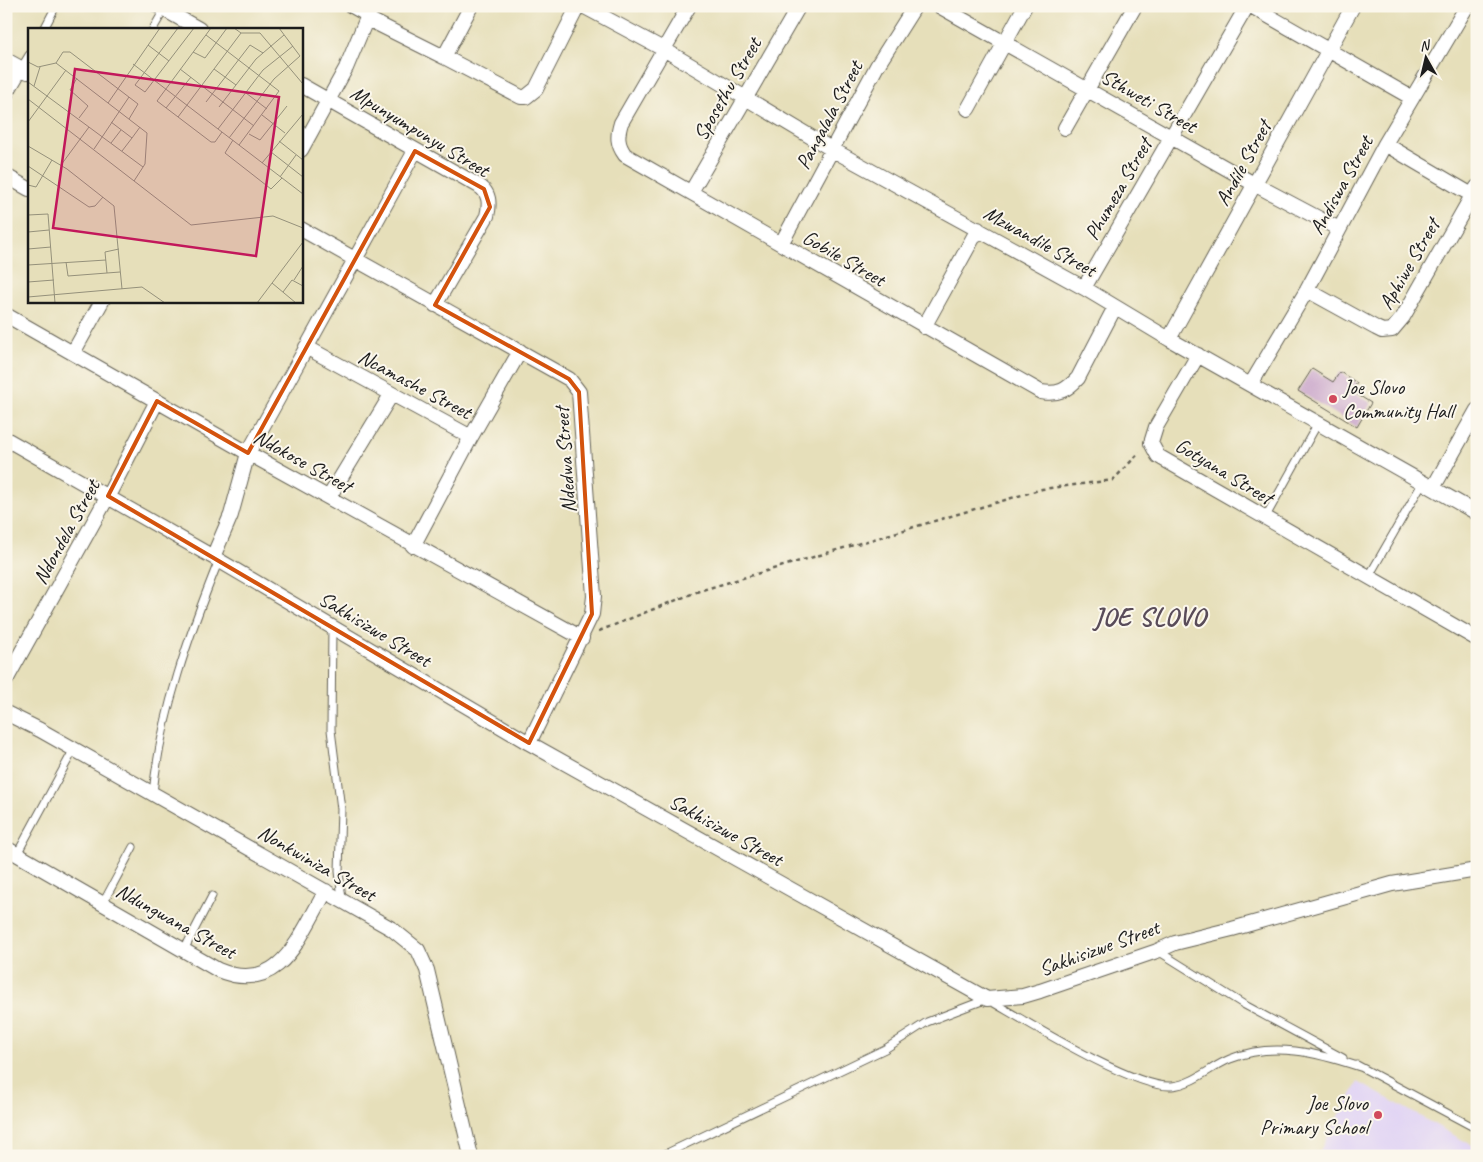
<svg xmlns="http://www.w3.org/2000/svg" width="1483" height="1162" font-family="Caveat,sans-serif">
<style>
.built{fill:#e1d4f4}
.building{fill:#c9a5ca}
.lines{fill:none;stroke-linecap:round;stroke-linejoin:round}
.service-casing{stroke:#636053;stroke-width:9}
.minor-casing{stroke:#636053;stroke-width:16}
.path{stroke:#636053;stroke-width:2.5;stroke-dasharray:4 4;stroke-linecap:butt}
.service{stroke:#fff;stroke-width:7}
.minor{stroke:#fff;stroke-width:14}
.marked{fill:none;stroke:#d4530e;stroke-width:4;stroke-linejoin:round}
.poi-dot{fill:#d1495b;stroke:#fbf7ec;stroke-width:2}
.labels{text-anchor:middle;stroke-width:4;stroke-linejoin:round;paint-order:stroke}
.street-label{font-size:21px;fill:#1c1c1c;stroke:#fbf7ec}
.poi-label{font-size:21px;fill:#1c1c1c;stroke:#fbf7ec;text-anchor:start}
.district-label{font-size:26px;font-weight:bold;letter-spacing:1px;fill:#594c59;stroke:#fbf7ec}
.inset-road{fill:none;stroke:#95917b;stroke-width:1}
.view{fill:#c2185b;fill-opacity:0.15;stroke:#c2185b;stroke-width:2.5}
.inset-edge{fill:none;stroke:#1c1c1c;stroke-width:2.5}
</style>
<rect width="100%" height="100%" fill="#fbf7ec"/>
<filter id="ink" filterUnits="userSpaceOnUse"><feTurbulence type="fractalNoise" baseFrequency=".02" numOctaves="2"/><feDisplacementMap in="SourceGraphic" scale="10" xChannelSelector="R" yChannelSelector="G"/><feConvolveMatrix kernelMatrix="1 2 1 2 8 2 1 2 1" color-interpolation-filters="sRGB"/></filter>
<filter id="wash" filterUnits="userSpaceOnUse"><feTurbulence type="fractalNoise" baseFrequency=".0096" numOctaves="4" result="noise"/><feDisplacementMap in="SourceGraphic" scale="20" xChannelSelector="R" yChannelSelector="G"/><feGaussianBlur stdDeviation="1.12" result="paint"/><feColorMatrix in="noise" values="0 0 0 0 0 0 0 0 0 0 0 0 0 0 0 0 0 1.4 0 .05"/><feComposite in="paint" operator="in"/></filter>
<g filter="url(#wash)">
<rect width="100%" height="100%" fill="#e6dfba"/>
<path class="built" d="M1358 1082 1477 1148V1156H1317Z"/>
<g id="blocks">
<path class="building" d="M1312 369 1333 382 1340 372 1357 383 1352 391 1371 403 1357 427 1298 391Z"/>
</g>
</g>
<g filter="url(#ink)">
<use href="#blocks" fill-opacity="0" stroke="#636053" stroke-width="1"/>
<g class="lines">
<g class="service-casing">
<path id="service" d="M345 6 368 19
M1474 6 1477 8
M44 29 56 6
M153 29 164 10
M21 68 29 55
M1265 518 1318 423
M1369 576 1423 482
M332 627 331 730 341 809 339 871 342 900
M153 793C161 714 189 634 219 560
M17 854 74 749
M103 903 133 847
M184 950 212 896
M1158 951 1243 1004 1343 1058
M1357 1065 1477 1129
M661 1156 885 1049 927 1022 987 999C1024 1020 1134 1089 1172 1086 1194 1084 1210 1067 1230 1059 1273 1041 1318 1053 1360 1067"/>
</g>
<g class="minor-casing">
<path id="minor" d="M158 6 199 29
M471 6 444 57 521 97H526L536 89 578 6
M583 6 665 50 833 150 1084 288 1169 339 1477 513
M689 6 621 123C617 136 617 144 625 155L1041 392C1058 395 1067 390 1078 378L1115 307
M939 6 1254 184 1339 229
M1251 6 1412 98
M368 19 444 57
M6 60 28 72
M301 85 479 186C490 193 490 204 487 216L435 305
M6 94 21 68
M968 109 1025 6
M1065 128 1135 6
M1385 144 1477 198
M301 150 346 68 372 6
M6 176 29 189
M691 192 799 6
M301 229 569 379 579 392 594 596 592 614 529 743
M781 244 877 66 915 6
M1084 288 1247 6
M1307 290 1376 328 1382 331 1392 330 1403 317 1477 187
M6 315 248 453 582 638
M924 327 978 229
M1169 339 1353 6
M306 347 471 437 520 351
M73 353 102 301
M1198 355 1156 427 1151 443 1158 456 1477 639
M1251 384 1307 290 1385 144 1467 6
M6 439 213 557 529 743 987 999 1023 996 1040 991 1157 951 1175 943 1232 929 1392 884 1477 870
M1433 488 1477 410
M329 497 391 395
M413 546 471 437
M213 557 231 515 248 453 415 151
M6 680 108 496 157 401
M6 713 40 730 392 929 418 950 427 970 471 1156
M6 848 218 970C281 996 299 936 326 891"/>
</g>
<path class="path" d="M599 631 699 591 1042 489 1113 480 1140 452"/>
<use href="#service" class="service"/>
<use href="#minor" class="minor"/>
</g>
</g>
<path class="marked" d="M415 151 484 189 490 207 435 305 569 379 579 392 592 614 529 743 108 496 157 401 248 453Z"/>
<g class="poi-dot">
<circle cx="1333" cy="399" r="5"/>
<circle cx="1378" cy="1115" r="5"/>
</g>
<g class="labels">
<g class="street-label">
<text transform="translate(727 89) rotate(-60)" y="7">Sposethu Street</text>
<text transform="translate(1149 101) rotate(30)" y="7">Sthweti Street</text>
<text transform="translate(829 115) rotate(-62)" y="7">Pangalala Street</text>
<text transform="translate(420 131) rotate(31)" y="7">Mpunyumpunyu Street</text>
<text transform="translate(1243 163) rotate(-61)" y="7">Andile Street</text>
<text transform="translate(1341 185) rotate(-61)" y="7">Andiswa Street</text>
<text transform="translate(1118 189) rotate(-60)" y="7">Phumeza Street</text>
<text transform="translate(1040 241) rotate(29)" y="7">Mzwandile Street</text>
<text transform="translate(844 258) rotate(30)" y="7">Gobile Street</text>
<text transform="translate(1409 264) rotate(-60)" y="7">Aphiwe Street</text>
<text transform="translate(415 384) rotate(28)" y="7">Ncamashe Street</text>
<text transform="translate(565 460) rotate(-94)" y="7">Ndedwa Street</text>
<text transform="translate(303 461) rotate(29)" y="7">Ndokose Street</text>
<text transform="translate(1224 471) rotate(31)" y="7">Gotyana Street</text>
<text transform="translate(66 532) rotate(-61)" y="7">Ndondela Street</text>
<text transform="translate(375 629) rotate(31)" y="7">Sakhisizwe Street</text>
<text transform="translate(726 830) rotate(29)" y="7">Sakhisizwe Street</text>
<text transform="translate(317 863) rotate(30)" y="7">Nonkwiniza Street</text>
<text transform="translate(176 921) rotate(29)" y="7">Ndungwana Street</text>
<text transform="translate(1099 948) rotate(-20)" y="7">Sakhisizwe Street</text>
</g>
<g class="poi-label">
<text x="1343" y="394">Joe Slovo<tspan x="1343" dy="24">Community Hall</tspan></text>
<text x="1368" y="1110" text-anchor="end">Joe Slovo<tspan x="1368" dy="24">Primary School</tspan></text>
</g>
<g class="district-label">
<text x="1150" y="625">JOE SLOVO</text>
</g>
</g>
<g transform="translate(28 28)">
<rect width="275" height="275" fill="#e6dfba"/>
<path class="inset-road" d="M150 0 107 57 117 64 166 0M183 0 129 73 183 114H187L194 104M206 0 213 5H232L275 56M178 7 251 63 211 117M120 17 141 33M165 24 177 30 199 0M0 34 10 39 28 35M28 35 119 105 117 136 106 153M28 35 35 24H42L110 76 101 91M105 36 275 166M152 41 226 98M186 41 208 57M49 50 42 62 60 78 51 90M0 54 115 139M6 58 12 39M218 65 239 81M0 71 163 197 245 188 275 200M178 74 222 17 235 25M80 75 132 0M191 79 228 31 256 7M138 80 163 49M234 87 257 105M150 89 213 5M0 94 38 42M83 94 104 110 112 99M190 101 235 42 265 18M221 106 232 112 259 78M201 110 246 51 272 28 251 0M205 112 197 125 243 161 254 150M251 113 275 132M83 115 93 102M0 118 39 141 86 178 94 261M66 121 101 69M94 123 104 110M243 124 275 149M234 135 275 86M33 137 61 99M0 138 61 179 67 178 75 169M252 149 268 127M0 157 8 159 24 132M0 187 20 186 27 275M0 204 21 202M0 221 23 219M38 234 40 248 92 244M0 237 78 232M79 245 77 224 91 221M266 252 275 238M0 254 26 252M244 255 268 275M255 264 264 252 275 258M0 269 114 259 137 275M229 275 275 214"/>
<path class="view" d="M47 41 251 69 228 228 25 200Z"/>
<rect width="275" height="275" class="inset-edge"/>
</g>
<rect width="1483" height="1162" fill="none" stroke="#fbf7ec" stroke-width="25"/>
<g transform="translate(1426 58) rotate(352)" stroke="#fbf7ec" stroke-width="4" paint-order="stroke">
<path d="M0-4L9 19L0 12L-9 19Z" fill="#1c1c1c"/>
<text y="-8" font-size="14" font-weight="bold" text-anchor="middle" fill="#1c1c1c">N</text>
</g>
</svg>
